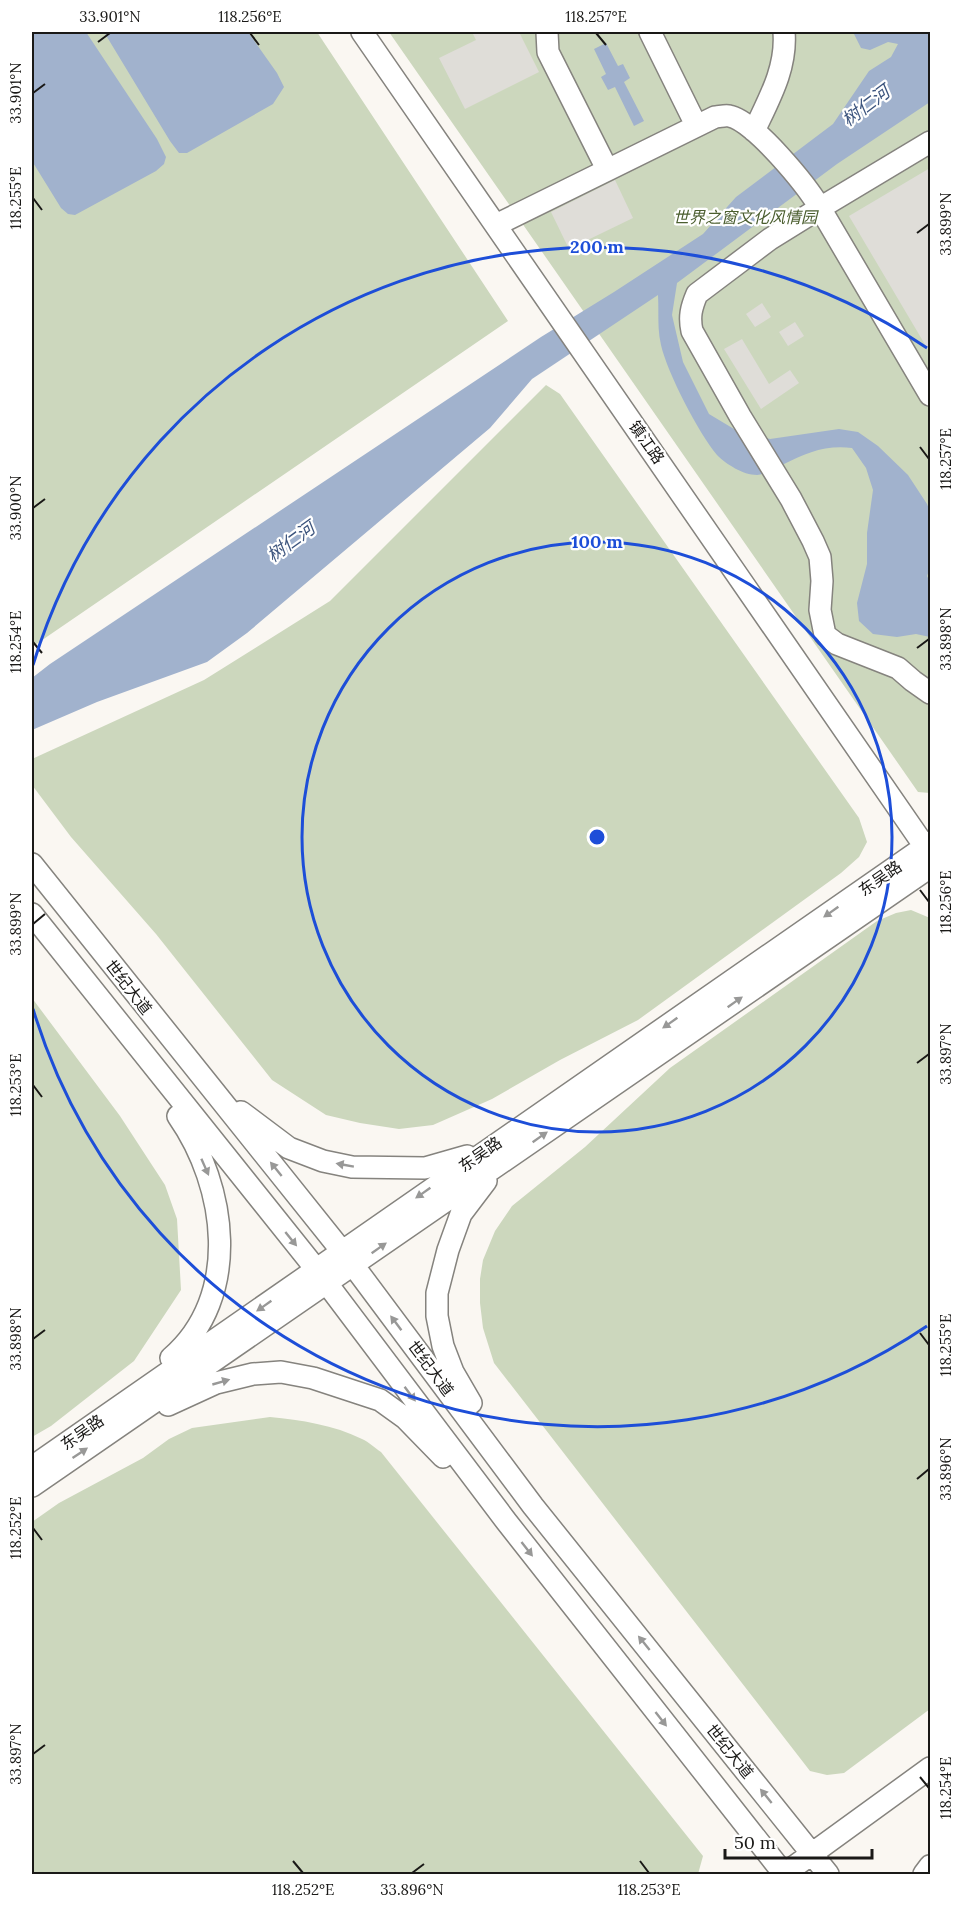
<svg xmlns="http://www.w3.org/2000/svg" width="962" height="1906" font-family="Lora,'Noto Sans SC',serif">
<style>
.green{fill:#ccd7bd}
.water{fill:#a1b2cd}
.building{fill:#dfddd8}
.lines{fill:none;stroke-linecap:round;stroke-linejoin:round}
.minor-casing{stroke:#85837e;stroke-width:24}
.minor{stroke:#fff;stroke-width:21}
.oneway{fill:#989897}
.ticks{fill:none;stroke:#1a1917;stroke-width:2}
.ring{fill:none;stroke:#1d4ed8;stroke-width:3}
.labels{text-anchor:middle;stroke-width:4.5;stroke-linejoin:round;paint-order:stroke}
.park-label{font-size:16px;font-style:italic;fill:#4b5e2f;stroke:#fff}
.street-label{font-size:16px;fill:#1a1917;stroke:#fff}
.water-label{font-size:18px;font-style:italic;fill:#3d557e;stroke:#fff}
.centre{fill:#1d4ed8;stroke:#fff;stroke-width:3}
.ring-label{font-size:18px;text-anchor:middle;font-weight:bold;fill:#1d4ed8;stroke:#fff;stroke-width:4.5;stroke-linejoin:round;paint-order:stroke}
.neatline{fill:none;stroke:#1a1917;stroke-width:2}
.ticks-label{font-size:15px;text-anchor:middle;fill:#1a1917}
</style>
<rect width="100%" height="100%" fill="#faf7f2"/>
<path class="green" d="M32 32H317L508 321 32 647Z
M389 32H930V793L918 792Z
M546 385 560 394 859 818 867 842 859 857 841 873 638 1020 560 1060 492 1099 433 1125 399 1129 360 1123 326 1115 272 1080 156 934 71 837 32 785V759L204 680 330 601Z
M911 910 930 918V1709L844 1773 827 1775 810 1771 494 1363 483 1328 480 1303V1279L483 1260 495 1231 512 1206 585 1147 670 1068 877 921 896 913Z
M32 998 120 1116 165 1185 177 1219 181 1290 134 1361 51 1426 32 1437Z
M270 1417C301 1420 334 1425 362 1439 369 1442 375 1448 381 1452L703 1856 698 1874H32V1522L59 1503 143 1458 169 1439 192 1428Z"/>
<path class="water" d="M32 32H86L157 139 166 157 164 164 156 171 75 215 68 214 61 208 32 161Z
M104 32H248L277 73 284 87 273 104 187 153H179L170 141Z
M853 32H930V102L837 164 677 283 672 315 683 362 709 414 734 429 770 439 839 429 858 432 878 446 908 475 927 504 930 511V568L927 576 930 582V637L916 634 897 637 873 634 859 621 857 603 867 564V533L873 490 866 468 852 448C824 445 807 453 782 465 774 468 765 475 757 475 743 475 726 464 717 455 699 434 667 372 661 345 657 328 659 312 658 295L532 379 490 428 247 633 207 662 97 702 32 730V678L50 664 541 337 614 292 703 234 736 197 833 124 869 71 891 57 898 44 888 42 870 50 861 48Z
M606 43 618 66 623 64 630 78 624 82 644 121 634 126 615 87 608 90 601 77 606 74 594 49Z"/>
<path class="building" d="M472 32H519L539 72 465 109 439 58 476 40Z
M930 168V353L849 216Z
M615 180 633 218 569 249 551 212Z
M762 303 771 317 755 327 746 314Z
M795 322 804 336 788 346 779 332Z
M742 339 769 384 790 370 799 383 761 409 724 349Z"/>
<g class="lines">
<g class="minor-casing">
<path id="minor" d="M362 32 930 854
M547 32 548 52 607 169
M650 32 696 125
M754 131C769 99 787 68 784 32
M930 142 820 208 930 395
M496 225 715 117C719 117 725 115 729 116 754 120 807 186 820 208L770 239 697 294C691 308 689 317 692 331L740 416 791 499 813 541 820 557 822 581 820 610 825 635 837 644 898 668 913 681 930 693
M32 864 353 1265 533 1506 828 1874
M32 914 316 1269 506 1521 784 1874
M241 1112 289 1148 323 1161 352 1167 425 1168 467 1156
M171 1358C242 1297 227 1186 178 1116
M471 1403 453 1372 443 1346 437 1316V1293L448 1250 461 1214 486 1181
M168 1405 216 1383 253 1374 281 1372 313 1378 380 1400 405 1418 443 1457
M32 1467 930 843
M32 1486 930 867
M784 1874 930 1768
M924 1874 930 1866"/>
</g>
<use href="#minor" class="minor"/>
</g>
<defs><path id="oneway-solid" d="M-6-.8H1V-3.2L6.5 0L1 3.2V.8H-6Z" transform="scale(1.5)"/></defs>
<g class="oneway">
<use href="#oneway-solid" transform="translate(831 912) rotate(145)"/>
<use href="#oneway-solid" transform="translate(735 1002) rotate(-35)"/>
<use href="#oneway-solid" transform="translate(670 1023) rotate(145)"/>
<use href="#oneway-solid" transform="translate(540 1137) rotate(-35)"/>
<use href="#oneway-solid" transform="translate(345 1165) rotate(-170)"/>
<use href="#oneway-solid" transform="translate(205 1167) rotate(66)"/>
<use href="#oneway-solid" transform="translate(276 1169) rotate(-129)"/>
<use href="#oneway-solid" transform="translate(423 1193) rotate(145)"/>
<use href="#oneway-solid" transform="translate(291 1239) rotate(51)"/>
<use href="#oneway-solid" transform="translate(379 1248) rotate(-35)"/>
<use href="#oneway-solid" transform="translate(264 1306) rotate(145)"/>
<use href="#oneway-solid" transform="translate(396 1323) rotate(-127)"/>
<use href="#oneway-solid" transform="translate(221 1382) rotate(-16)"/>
<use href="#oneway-solid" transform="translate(410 1394) rotate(53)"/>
<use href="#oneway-solid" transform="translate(80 1453) rotate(-34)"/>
<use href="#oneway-solid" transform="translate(527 1549) rotate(52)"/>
<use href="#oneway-solid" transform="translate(644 1643) rotate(-129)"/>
<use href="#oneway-solid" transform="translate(661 1719) rotate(52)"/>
<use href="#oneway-solid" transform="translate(766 1796) rotate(-129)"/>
</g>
<path class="ticks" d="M250 33 259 45M596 33 606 45M98 42 110 33M33 93 45 84M33 198 42 210M917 233 929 224M920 447 929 459M33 508 45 499M33 642 42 653M917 648 929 639M920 890 929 902M33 924 45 914M917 1063 929 1054M33 1085 42 1097M920 1333 929 1345M33 1339 45 1330M917 1479 929 1469M33 1528 42 1540M33 1754 45 1745M920 1777 929 1788M293 1861 303 1873M640 1861 649 1873M412 1873 424 1864"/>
<g class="ring">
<circle cx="597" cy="837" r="295"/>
<path d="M927 1326A590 590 0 0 1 33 1009M33 665A590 590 0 0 1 927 348"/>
</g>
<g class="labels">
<g class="park-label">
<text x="745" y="223">世界之窗文化风情园</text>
</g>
<g class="street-label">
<text transform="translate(647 442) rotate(55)" y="6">镇江路</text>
<text transform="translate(880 878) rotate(-35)" y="6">东吴路</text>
<text transform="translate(129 987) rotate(52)" y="6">世纪大道</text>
<text transform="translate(480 1154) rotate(-35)" y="6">东吴路</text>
<text transform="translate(431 1368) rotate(53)" y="6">世纪大道</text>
<text transform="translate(82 1432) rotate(-35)" y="6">东吴路</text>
<text transform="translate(730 1751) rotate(51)" y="6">世纪大道</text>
</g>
<g class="water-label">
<text transform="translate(866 106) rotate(-37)" y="6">树仁河</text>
<text transform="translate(291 542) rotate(-36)" y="6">树仁河</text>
</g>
</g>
<circle cx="597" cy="837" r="9" class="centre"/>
<g class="ring-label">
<text x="597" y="253">200 m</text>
<text x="597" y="548">100 m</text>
</g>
<rect width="962" height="1906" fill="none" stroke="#ffffff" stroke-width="66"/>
<path d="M725 1849v9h147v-9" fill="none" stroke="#1a1917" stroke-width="3"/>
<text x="734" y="1849" font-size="18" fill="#1a1917" stroke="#ffffff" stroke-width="4.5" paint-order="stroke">50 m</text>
<rect x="33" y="33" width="896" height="1840" class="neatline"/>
<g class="ticks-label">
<text x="110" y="22">33.901°N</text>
<text x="250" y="22">118.256°E</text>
<text x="596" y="22">118.257°E</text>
<text transform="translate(16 93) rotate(-90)" y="5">33.901°N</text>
<text transform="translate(16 198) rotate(-90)" y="5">118.255°E</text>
<text transform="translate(946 224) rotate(-90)" y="5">33.899°N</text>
<text transform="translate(946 459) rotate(-90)" y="5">118.257°E</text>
<text transform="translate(16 508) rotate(-90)" y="5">33.900°N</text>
<text transform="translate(946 639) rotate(-90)" y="5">33.898°N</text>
<text transform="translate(16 642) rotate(-90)" y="5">118.254°E</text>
<text transform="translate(946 902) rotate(-90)" y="5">118.256°E</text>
<text transform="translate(16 924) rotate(-90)" y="5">33.899°N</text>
<text transform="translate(946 1054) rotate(-90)" y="5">33.897°N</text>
<text transform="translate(16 1085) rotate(-90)" y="5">118.253°E</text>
<text transform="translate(16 1339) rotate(-90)" y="5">33.898°N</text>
<text transform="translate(946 1345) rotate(-90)" y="5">118.255°E</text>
<text transform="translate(946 1469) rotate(-90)" y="5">33.896°N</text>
<text transform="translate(16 1528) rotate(-90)" y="5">118.252°E</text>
<text transform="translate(16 1754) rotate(-90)" y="5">33.897°N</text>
<text transform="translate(946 1788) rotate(-90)" y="5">118.254°E</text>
<text x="303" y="1895">118.252°E</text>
<text x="412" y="1895">33.896°N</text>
<text x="649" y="1895">118.253°E</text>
</g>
</svg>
